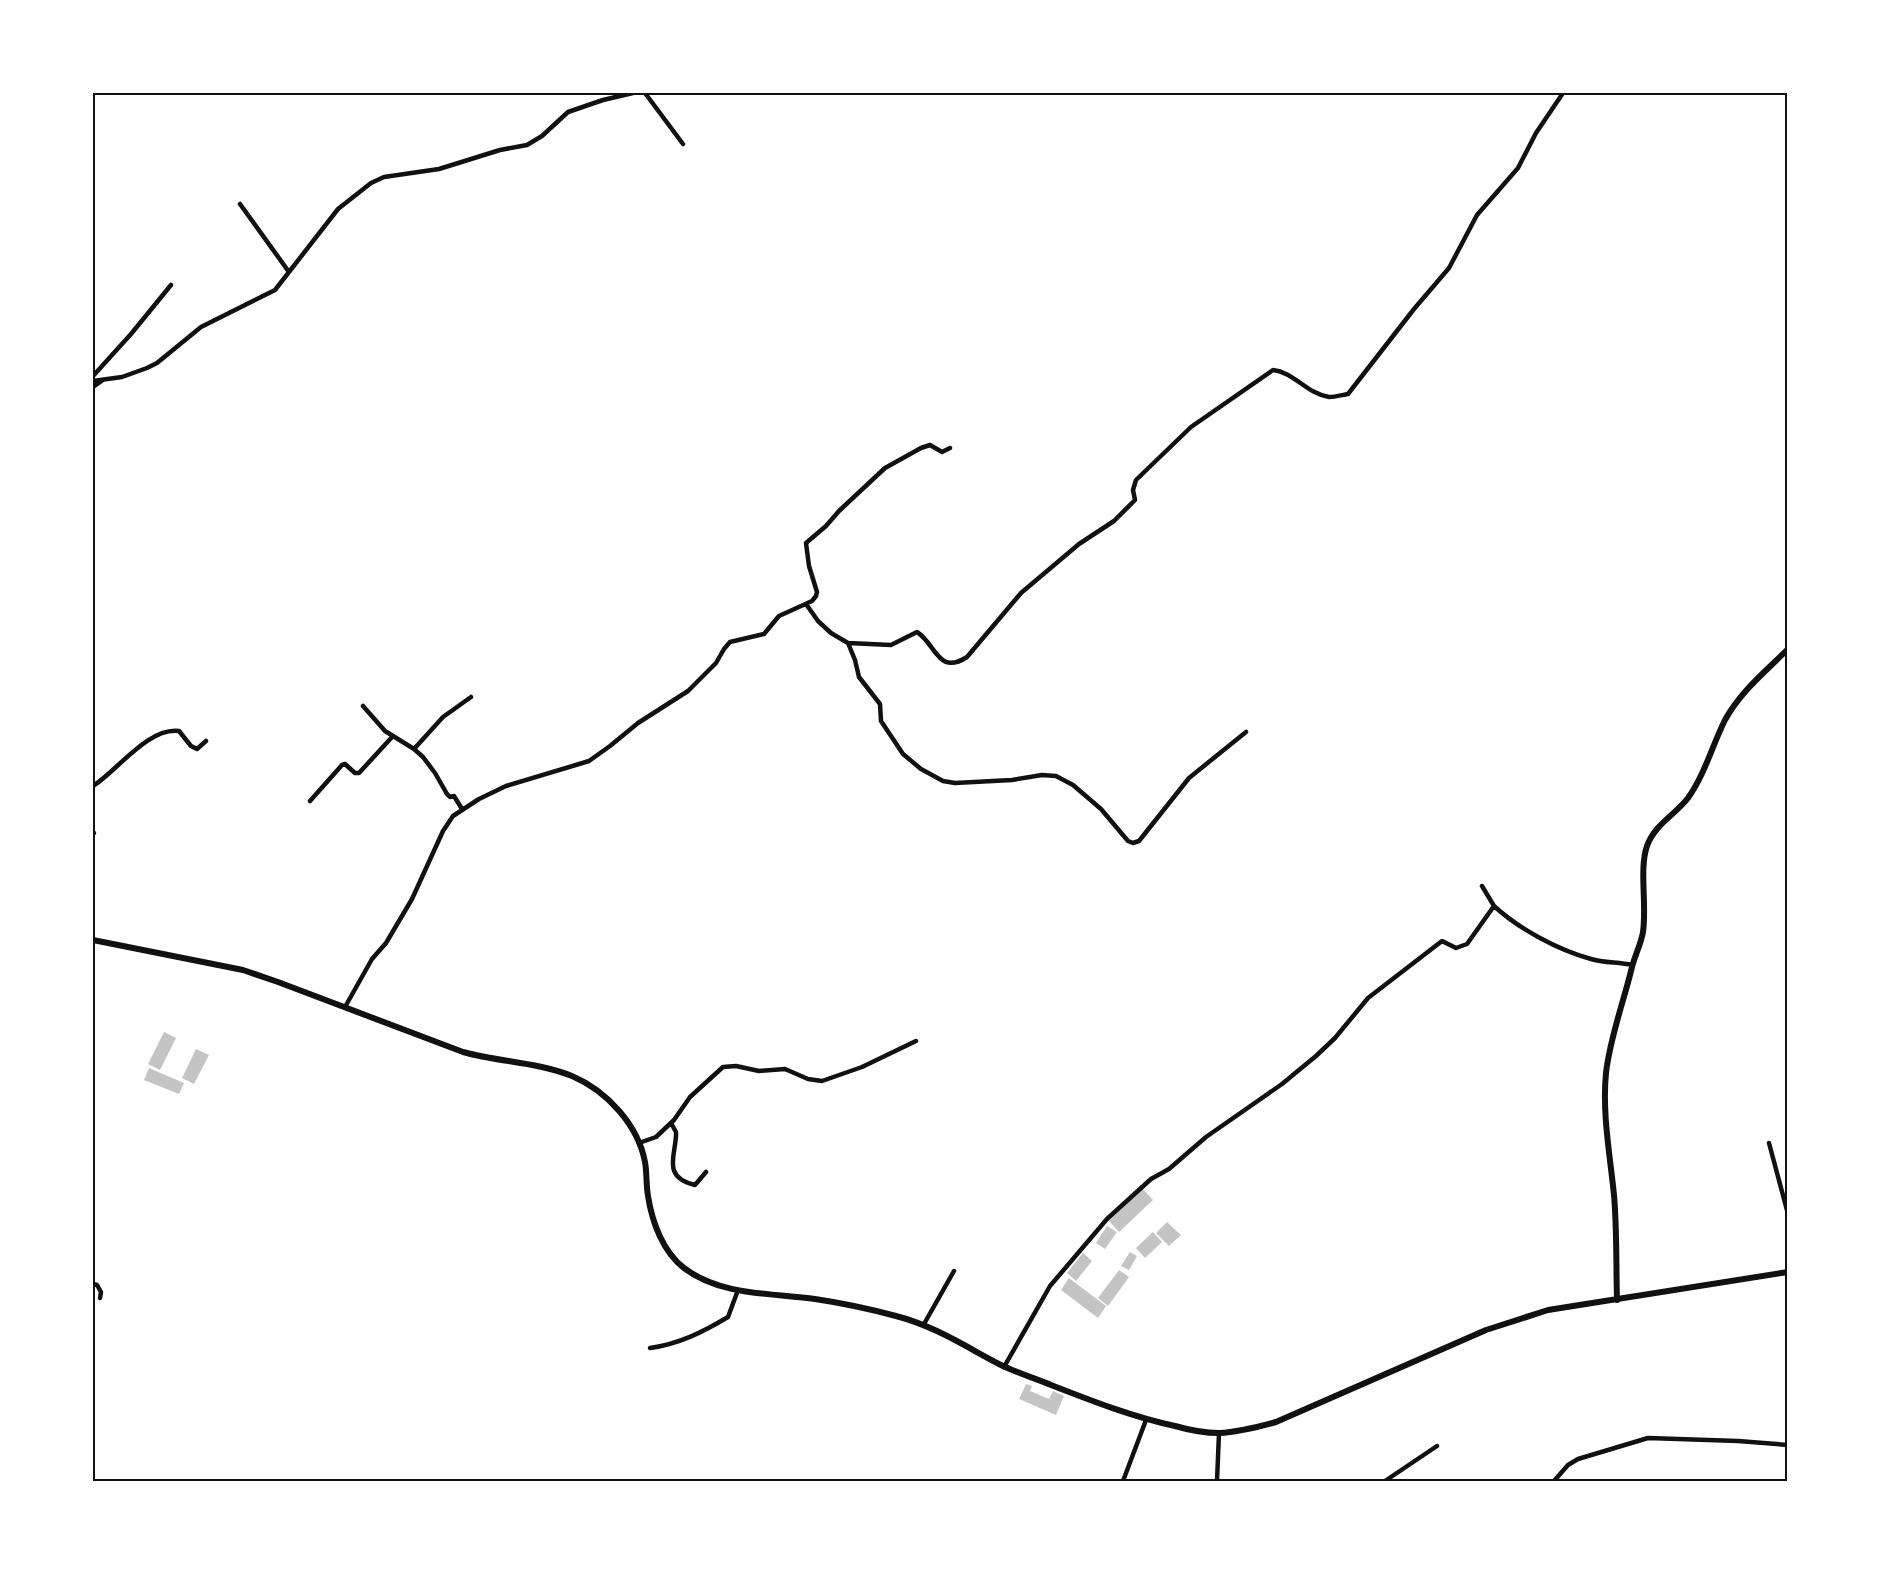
<svg xmlns="http://www.w3.org/2000/svg" width="1881" height="1574" font-family="'Source Sans 3',sans-serif">
<style>
.building{fill:#c4c4c4}
.lines{fill:none;stroke-linecap:round;stroke-linejoin:round}
.minor{stroke:#111;stroke-width:4.5}
.secondary{stroke:#111;stroke-width:6}
.neatline{fill:none;stroke:#111;stroke-width:2}
</style>
<rect width="100%" height="100%" fill="#fff"/>
<path class="building" d="M164 1032 176 1038 160 1070 148 1064Z
M196 1049 209 1055 194 1084 182 1078Z
M149 1068 184 1083 179 1094 144 1080Z
M1143 1189 1153 1200 1119 1232 1109 1221Z
M1167 1222 1181 1235 1169 1246 1156 1233Z
M1107 1226 1117 1232 1105 1249 1096 1243Z
M1153 1232 1162 1242 1145 1258 1136 1248Z
M1130 1252 1137 1256 1129 1270 1121 1266Z
M1083 1253 1092 1261 1076 1281 1067 1273Z
M1119 1270 1129 1277 1108 1306 1098 1298Z
M1069 1278 1106 1306 1098 1318 1061 1290Z
M1026 1384 1032 1386 1030 1391 1049 1399 1053 1391 1064 1396 1056 1415 1019 1399Z"/>
<g class="lines">
<path class="minor" d="M645 93 683 144
M240 204 289 272
M93 376 131 334 171 285
M93 381 122 377 147 368 157 363 201 327 275 290 338 209 371 183 384 177 439 169 500 150 527 145 542 136 568 112 603 100 633 93
M93 387 103 380
M806 604 818 621 831 633 848 643 891 645 917 632C936 644 938 676 967 657L1021 593 1079 544 1114 521 1135 500 1133 490 1136 480 1191 427 1273 370C1294 372 1307 394 1329 397 1335 397 1342 395 1348 394L1414 309 1449 268 1477 215 1518 168 1536 133 1563 93
M848 643 855 660 859 677 880 704 881 721 903 754 921 769 943 781 955 783 1012 780 1042 775 1056 776 1073 785 1101 809 1128 841 1133 843 1139 841 1189 778 1246 732
M363 706 385 731 414 749 423 757 435 773 447 794 450 797 454 796 462 809
M414 749 443 717 471 697
M93 786C117 771 148 727 179 731L191 746 197 749 206 741
M310 801 342 765 345 764 355 773H359L393 736
M93 833H94
M1482 886 1494 906
M345 1007 372 959 386 943 412 899 443 831 453 816 479 799 506 786 589 761 610 746 638 723 688 691 716 663 724 649 730 642 764 634 779 616 812 601 816 596 817 592 809 566 806 543 826 526 839 511 885 468 921 448 930 445 942 452 950 448
M671 1123 676 1132C677 1153 660 1177 695 1185L706 1172
M639 1143 656 1137 674 1120 690 1097 723 1067 736 1066 759 1071 785 1069 808 1079 822 1081 862 1067 916 1041
M1769 1143 1788 1214
M93 1284 97 1285 101 1292 100 1298
M924 1324 954 1271
M650 1348C679 1344 703 1332 728 1317L738 1290
M1004 1367 1050 1286 1107 1219 1151 1179 1169 1169 1206 1137 1282 1084 1316 1056 1335 1038 1368 998 1442 941 1456 948 1467 944 1494 906C1519 929 1558 950 1591 959 1604 963 1619 962 1632 965
M1123 1481 1146 1420
M1217 1481 1219 1433
M1385 1481 1437 1446
M1554 1481 1568 1465 1578 1459 1648 1438 1738 1441 1788 1445"/>
<path class="secondary" d="M93 940 243 970 278 982 463 1052C499 1062 537 1062 572 1076 607 1091 638 1125 645 1162 647 1173 646 1185 648 1196 652 1222 663 1252 684 1268 721 1296 772 1293 815 1299 842 1303 870 1309 896 1316 935 1326 966 1347 1001 1365 1017 1373 1035 1378 1051 1385 1092 1401 1133 1417 1175 1426 1189 1430 1205 1433 1219 1433 1238 1432 1258 1427 1276 1422L1486 1330 1548 1310 1788 1272
M1617 1300C1616 1265 1617 1230 1614 1195 1610 1155 1602 1113 1606 1073 1610 1037 1624 1001 1632 967 1635 955 1641 944 1643 932 1647 905 1639 869 1647 846 1655 824 1675 815 1688 798 1705 774 1712 746 1725 720 1741 691 1765 672 1788 649"/>
</g>
<rect width="1881" height="1574" fill="none" stroke="#ffffff" stroke-width="189"/>
<rect x="94" y="94" width="1692" height="1386" class="neatline"/>
</svg>
